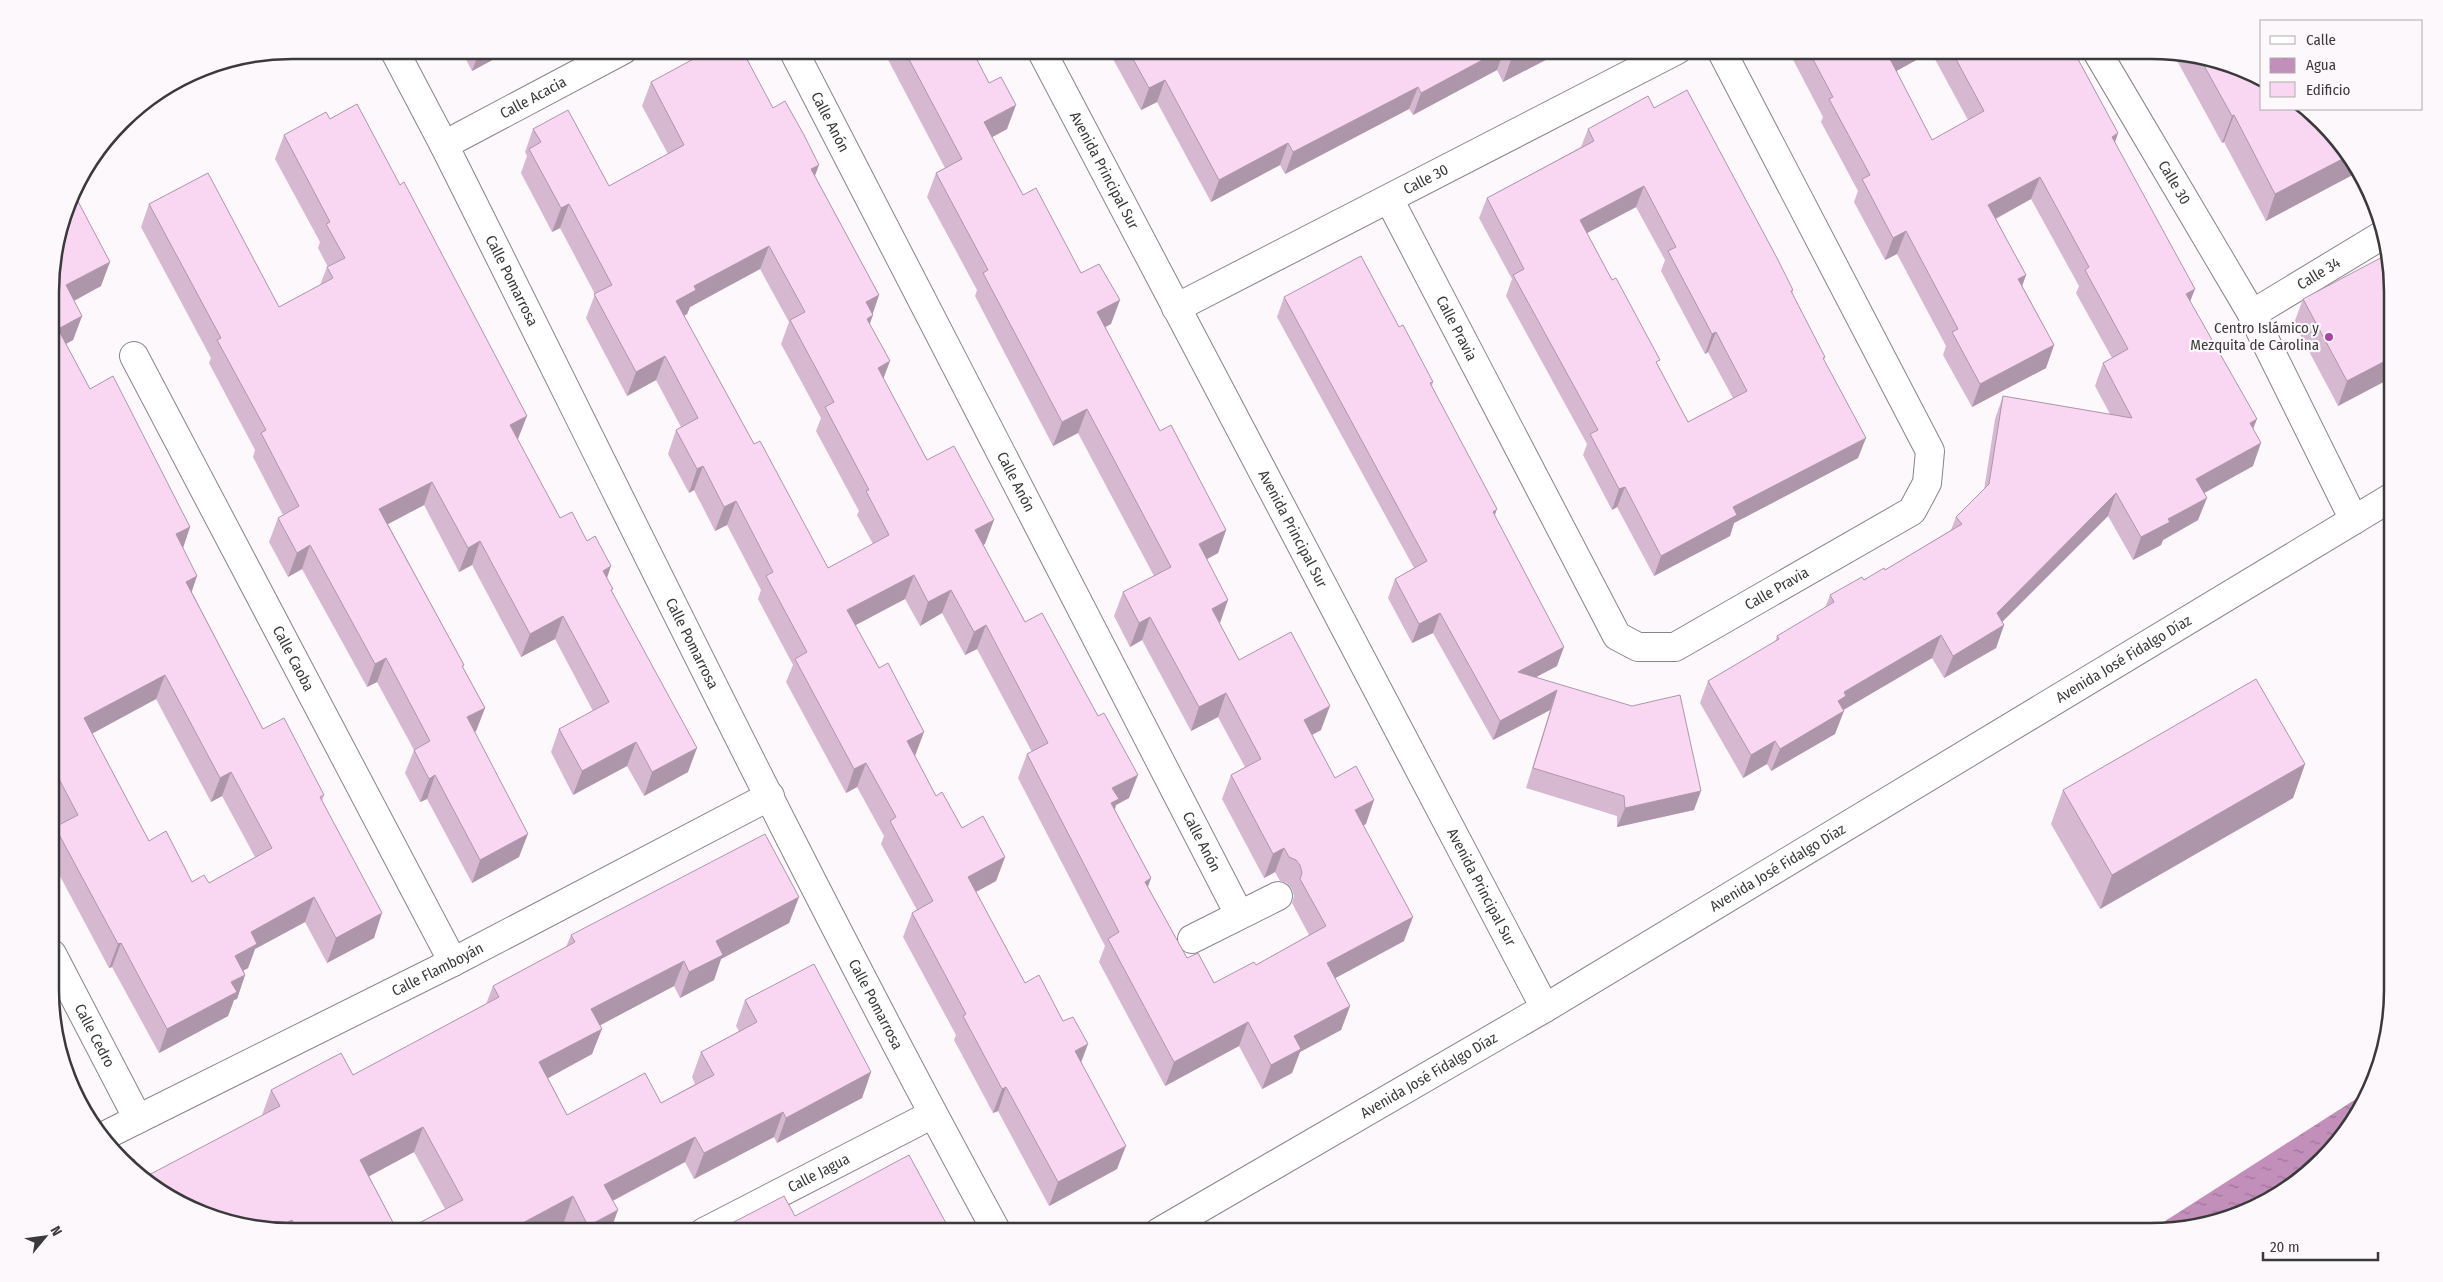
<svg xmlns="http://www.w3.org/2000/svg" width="2443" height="1282" font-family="'Fira Sans Condensed',sans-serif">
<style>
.water{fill:url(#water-ripples)}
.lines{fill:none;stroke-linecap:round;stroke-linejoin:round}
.minor-casing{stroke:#888588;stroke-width:30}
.tertiary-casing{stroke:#888588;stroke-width:30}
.minor{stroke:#fff;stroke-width:28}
.tertiary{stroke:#fff;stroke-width:28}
.wall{fill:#d6b9d1;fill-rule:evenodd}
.shaded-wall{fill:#ae96aa}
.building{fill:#f9d7f3;stroke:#ae96aa;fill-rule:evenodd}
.poi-dot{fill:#ae43a4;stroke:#fcf8fb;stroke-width:2}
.labels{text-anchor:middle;stroke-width:4.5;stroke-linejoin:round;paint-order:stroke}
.street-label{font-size:15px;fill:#3b3a3b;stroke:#fcf8fb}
.poi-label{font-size:15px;fill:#3b3a3b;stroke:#fcf8fb;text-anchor:end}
.rim{fill:none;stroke:#3b3a3b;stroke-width:2.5}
</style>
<defs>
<pattern id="water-ripples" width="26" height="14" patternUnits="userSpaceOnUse" patternTransform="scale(1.25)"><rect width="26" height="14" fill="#c28eba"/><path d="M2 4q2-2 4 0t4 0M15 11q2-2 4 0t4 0" fill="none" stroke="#9f7598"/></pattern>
</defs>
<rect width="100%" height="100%" fill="#fcf8fb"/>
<path class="water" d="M2370 1090 2368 1097 2333 1150 2285 1191 2229 1219 2167 1231 2148 1232Z"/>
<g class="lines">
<g class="minor-casing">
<g id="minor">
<path id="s1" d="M394 50 444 145C626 508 802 875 997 1232"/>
<path id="s2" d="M793 50 1239 914"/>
<path id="s3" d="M2096 50 2252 314 2354 520"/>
<path id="s4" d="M444 145 623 50"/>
<path id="s5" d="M1389 199 1617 636 1638 647H1675L1912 511 1927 483 1930 451 1721 50"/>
<path id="s6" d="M1176 308 1677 50"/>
<path id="s7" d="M2252 314 2384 234"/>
<path id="s8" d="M134 356 453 962"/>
<path d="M1192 939 1278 896"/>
<path id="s9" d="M52 954 138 1119"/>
<path id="s10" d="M102 1137 453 962 770 796"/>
<path id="s11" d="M704 1232 933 1114"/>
</g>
</g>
<g class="tertiary-casing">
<g id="tertiary">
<path id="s12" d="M1041 50 1545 1008"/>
<path id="s13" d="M1159 1232 1545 1008 2392 497"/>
</g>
</g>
<use href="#minor" class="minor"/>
<use href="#tertiary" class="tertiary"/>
</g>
<path class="wall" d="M461 50H511L472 71Z
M856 50H871L859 56Z
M883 50H972L1007 129 992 137 1023 195 1081 273 1111 324 1105 327 1160 431 1226 530 1218 553 1207 559 1220 624 1239 660 1321 730 1312 735 1335 778 1366 824 1363 825 1404 941 1335 978 1350 1006 1341 1030 1300 1052 1292 1073 1262 1089 1239 1046 1165 1086 1099 962 1105 946 1018 778 1027 754 1032 752 977 649 965 655 942 613 920 626 905 599 855 625 915 756 936 796 962 828 1005 857 996 881 976 892 1025 983 1081 1062 1117 1169 1049 1206 998 1111 993 1113 954 1040 956 1035 903 937 912 913 917 910 881 844 884 836 857 787 846 793 786 682 793 665 758 599 761 590 727 525 715 531 694 490 689 493 668 454 676 430 681 427 656 380 627 396 586 318 595 294 560 228 552 232 521 173 527 156 525 152 533 129 609 186 668 154 642 106 651 82 773 108 815 176 879 295 872 314 870 324 883 379 927 460 985 544 983 545 1025 622 1129 798 1116 805 1115 810 1151 878 1148 887 1187 958 1214 983 1256 965 1309 935 1292 903 1294 896 1292 889 1287 883 1280 881 1275 872 1264 878 1222 799 1231 775 1245 767 1218 717 1191 731 1142 640 1130 647 1114 616 1123 592 1154 576 1078 433 1053 446 975 296 977 290 927 197 936 173 945 168ZM760 269 789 322 781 344 821 418 816 431 859 511 857 515 873 544 828 568 754 444 684 316 687 314 690 307Z
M1108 50H1560L1559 53 1503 82 1497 70 1413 115 1409 109 1285 174 1280 165 1211 202 1157 102 1141 110Z
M1788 50H2073L2118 133 2115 142 2190 302 2253 429V466L2204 493 2198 520 2163 540 2161 545 2133 560 2108 516 2002 622 2004 625 1996 648 1944 678 1932 658 1843 710 1835 734 1771 771 1767 764 1743 778 1700 703 1708 681 1775 642 1777 636 1825 608 1830 595 1885 570 1951 530 1956 517 1984 490 1995 419 2003 396 2110 414 2095 386 2103 363 2112 358 2076 293 2079 286 2031 199 1996 219 2026 275 2022 285 2054 345 2046 368 1972 407 1943 355 1946 346 1897 254 1885 260 1854 202 1858 191 1821 122 1823 117ZM1931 52 1968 120 1932 140 1896 71Z
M2174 55 2258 75 2352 157 2360 171 2266 221 2224 142 2222 143Z
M1654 108 1793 290 1792 294 1825 357 1824 360 1858 458 1734 523 1730 536 1654 576 1617 507 1612 510 1583 455 1587 444 1506 296 1512 279 1479 218 1487 198 1581 147 1588 129ZM1636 207 1665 260 1661 271 1705 354 1708 352 1733 398 1688 422 1587 233Z
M284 135 518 439V440L560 518 607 578 612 592 688 772 644 796 627 766 573 795 551 752 559 729 593 711 555 639 521 657 472 565 459 572 424 505 388 524 464 665 463 667 485 708 476 731 475 732 519 857 472 883 427 799 420 802 405 773 414 750 377 682 367 687 302 569 288 577 269 542 278 518 283 515 253 457 255 450 209 363 211 358 141 227 149 204 279 307 320 285 327 267H328L318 248 320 242 275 159Z
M2391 260V378L2338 406 2294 323 2303 299Z
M51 276 101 286 74 301 82 316 73 340 66 344 90 389 190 527 183 547 192 592 263 729 324 795 322 801 374 938 327 963 305 922 255 949 248 968 243 971 245 975 237 999 234 1000 228 1016 159 1053 112 967 109 968 52 861V836L55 827 61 824 52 807ZM156 699 211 802 222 796 255 857 209 883 192 882 149 841 92 733Z
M1284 297 1399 327 1433 382 1432 386 1495 516 1557 666 1536 677 1694 810 1617 827V816L1526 788 1550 710 1493 740 1433 633 1412 643 1388 598 1395 579 1414 568 1277 317Z
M2305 764 2293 798 2100 909 2051 824 2063 790Z
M799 897 789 923 721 959 714 980 680 998 674 986 600 1025 592 1054 548 1078 567 1115 661 1103 695 1084 692 1077 701 1052 739 1031 736 1026 745 1000 871 1072 862 1098 777 1143 774 1137 694 1179 685 1162 613 1201 610 1232H569L564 1222 544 1232H402L445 1209 414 1152 369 1176 398 1232H292L185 1207 262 1115 271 1090 353 1075 486 1004 493 986 566 947 571 935Z
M795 1216 945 1232H729L732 1223Z"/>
<path class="shaded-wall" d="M480 50H511L472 71Z
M861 50H871L859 56Z
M1501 50H1504L1497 70 1413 115 1421 93Z
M1531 50H1560L1559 53 1503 82 1511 60Z
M1901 50H1931V52L1880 80 1889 57Z
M1165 80 1157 102 1141 110 1149 88Z
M1418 87 1409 109 1285 174 1293 152Z
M1016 105 1007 129 976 146 984 122Z
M2234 115 2224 142 2222 143 2232 116Z
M2118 133 2110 156 2112 137Z
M1288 143 1280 165 1211 202 1219 180Z
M2350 155 2352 157 2360 171 2266 221 2275 194Z
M819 165 810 189 811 169Z
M2040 177 2031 199 1980 227 1988 205Z
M1644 186 1636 207 1572 241 1580 220Z
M569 204 560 228 552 232 561 208Z
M1906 231 1897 254 1885 260 1893 238Z
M769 246 760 269 690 307 687 314 667 325 676 301 694 286Z
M110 262 101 286 57 310 66 285Z
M2026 275 2018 298V279Z
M2195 289 2186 312V294Z
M879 295 872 316 873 315 864 339 866 302Z
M1120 300 1111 324 1088 336 1097 312Z
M82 316 73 340 51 352 58 329Z
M1716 332 1708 352 1705 354 1712 334Z
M2054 345 2046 368 1972 407 1980 384Z
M665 356 656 380 627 396 636 372Z
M2391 358V378L2338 406 2347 381Z
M890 361 881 385 878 368Z
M1087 409 1078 433 1053 446 1062 422Z
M527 416 518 439 501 449 510 425Z
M2257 419 2248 442 2250 423Z
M1866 438 1858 458 1734 523 1730 536 1654 576 1661 556 1733 507Z
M2261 443 2253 466 2188 502 2196 479Z
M703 466 694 490 689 493 697 469Z
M432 482 424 505 371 533 379 509Z
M1625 487 1617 507 1612 510 1619 489Z
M2116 493 2108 516 1991 633 2004 625 1996 648 1944 678 1953 656 1997 613Z
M2207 498 2198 520 2163 540 2161 545 2133 560 2141 537 2168 519Z
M736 501 727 525 715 531 724 507Z
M1497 509 1490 529 1493 512Z
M994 520 985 544 967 554 975 530Z
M190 527 182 551 176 534Z
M1226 530 1218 553 1191 568 1199 544Z
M480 541 472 565 459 572 468 548Z
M310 545 302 569 288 577 297 553Z
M611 566 603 590V571Z
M914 575 905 599 839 634 847 610Z
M197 576 189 600 186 582Z
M951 590 942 613 920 626 928 602Z
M1228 600 1220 623 1212 609Z
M1440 613 1433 633 1412 643 1419 624Z
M563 616 555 639 521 657 530 634Z
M1150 617 1142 640 1130 647 1139 623Z
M986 625 977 649 965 655 974 632Z
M1941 635 1932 658 1840 712 1844 711 1835 734 1771 771 1780 749 1838 701 1844 692Z
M1564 647 1557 666 1510 691 1518 672Z
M386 658 377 682 367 687 375 664Z
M165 675 156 699 75 743 84 718Z
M1557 690 1550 710 1493 740 1500 721Z
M1226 693 1218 717 1191 731 1199 707Z
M1330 706 1321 730 1295 744 1304 720Z
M485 708 476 731 459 741 467 717Z
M924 732 915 756 907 741Z
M1775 741 1767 764 1743 778 1751 755Z
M636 742 627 766 573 795 582 771Z
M697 748 688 772 644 796 652 772Z
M866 763 857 787 846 793 854 769Z
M2305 764 2293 798 2100 909 2112 875Z
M231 772 222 796 211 802 220 778Z
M435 775 427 799 420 802 429 779Z
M1138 775 1129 798 1116 805 1110 823 1112 788Z
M1701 791 1694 810 1617 827 1625 808Z
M1374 800 1366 824 1347 834 1355 810Z
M528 834 519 857 472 883 480 860Z
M1284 848 1275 872 1264 878 1273 854Z
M1005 857 996 881 959 901 968 877Z
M1151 878 1142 902 1145 882Z
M314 897 305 922 255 949 248 968 226 980 235 956 251 932Z
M799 897 789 923 721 959 714 980 680 998 689 972 716 941Z
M382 913 374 938 327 963 336 938Z
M1413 917 1404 941 1319 987 1327 963Z
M121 943 112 967 109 968 118 944Z
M684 961 674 986 582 1035 591 1009Z
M245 975 237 999 234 1000 228 1016 159 1053 167 1029 231 982Z
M1350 1006 1341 1030 1300 1052 1292 1073 1262 1089 1271 1065 1294 1036Z
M1248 1022 1239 1046 1165 1086 1174 1062Z
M602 1029 592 1054 530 1088 539 1062Z
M1088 1044 1079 1068 1075 1051Z
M871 1072 862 1098 777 1143 786 1118Z
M1006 1087 998 1111 993 1113 1002 1089Z
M783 1112 774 1137 694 1179 704 1153Z
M423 1127 414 1152 351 1186 360 1160Z
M695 1137 685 1162 595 1210 604 1185Z
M1126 1146 1117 1169 1049 1206 1058 1182Z
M573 1196 564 1222 544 1232H514L517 1226Z
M618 1210 610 1232H586L588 1226Z
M292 1220 288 1231 276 1228Z
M947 1225 945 1232H935Z"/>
<path class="building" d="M710 50H742L773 108 785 101 804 135 819 165 811 169 879 295 866 302 873 315 867 319 890 361 878 368 927 460 954 446 994 520 975 530 1025 622 1042 613 1098 716 1104 713 1138 775 1112 788 1119 799 1111 803 1151 878 1145 882 1187 958 1198 953 1214 983 1254 962 1256 965 1326 926 1300 879 1302 873 1300 865 1296 860 1289 857 1284 848 1273 854 1231 775 1261 759 1226 693 1199 707 1150 617 1139 623 1123 592 1171 567 1087 409 1062 422 983 273 988 270 936 173 962 159 904 50H972L989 83 1001 77 1016 105 984 122 1023 195 1036 188 1081 273 1099 264 1120 300 1097 312 1160 431 1171 425 1226 530 1199 544 1228 600 1212 609 1239 660 1291 632 1330 706 1304 720 1335 778 1356 766 1374 800 1355 810 1413 917 1327 963 1350 1006 1294 1036 1301 1049 1271 1065 1248 1022 1174 1062 1108 939 1119 932 1027 754 1048 743 986 625 974 632 951 590 928 602 914 575 847 610 879 668 888 663 924 732 907 741 936 796 942 792 962 828 983 816 1005 857 968 877 1025 983 1039 975 1063 1021 1073 1017 1088 1044 1075 1051 1126 1146 1058 1182 1006 1087 1002 1089 963 1016 966 1014 912 913 933 901 890 821 896 817 866 763 854 769 795 659 807 652 766 576 773 572 736 501 724 507 703 466 697 469 676 430 698 418 665 356 636 372 594 294 612 285 569 204 561 208 529 149 541 142 533 129 568 110 609 186 684 145 651 82ZM769 246 805 312 790 320 834 402 825 407 869 490 866 491 889 535 828 568 760 441 754 444 676 301 696 290 694 286Z
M1128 50H1501L1421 93 1418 87 1293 152 1288 143 1219 180 1165 80 1149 88Z
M1506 50H1531L1511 60Z
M1808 50H1901L1889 57 1932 140 1984 111 1951 50H2073L2118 133 2112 137 2195 289 2186 294 2257 419 2250 423 2261 443 2196 479 2207 498 2168 519 2170 522 2141 537 2116 493 1997 613 2004 625 1953 656 1941 635 1844 692 1846 696 1838 701 1844 711 1780 749 1775 741 1751 755 1708 681 1779 639 1777 636 1834 602 1830 595 1862 577 1864 580 1884 568 1885 570 1962 524 1956 517 1989 484 2003 396 2132 418 2103 363 2128 349 2085 270 2089 267 2040 177 1988 205 2026 275 2018 279 2054 345 1980 384 1952 332 1958 329 1906 231 1893 238 1862 179 1870 175 1829 99 1833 97Z
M2202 62 2258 75 2262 77V109H2309L2350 155 2275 194 2234 115 2232 116Z
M1687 90 1777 258 1793 290 1791 291 1825 357 1823 358 1866 438 1733 507 1737 515 1661 556 1625 487 1619 489 1590 434 1598 430 1513 275 1524 269 1487 198 1594 141 1588 129 1648 96 1654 108ZM1644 186 1676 247 1668 251 1712 334 1716 332 1747 391 1688 422 1656 362 1660 360 1616 278 1612 280 1580 220Z
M357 104 400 185 404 182 527 416 510 425 560 518 572 512 587 541 595 536 611 566 603 571 613 589 611 590 697 748 652 772 636 742 582 771 559 729 609 702 563 616 530 634 480 541 468 548 432 482 379 509 464 665 462 666 485 708 467 717 528 834 480 860 435 775 429 779 414 750 430 741 386 658 375 664 310 545 297 553 278 518 299 506 261 433 266 430 217 340 221 338 149 204 208 173 279 307 333 278 327 267 345 258 326 224 330 222 284 135 326 112 330 119Z
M73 192 110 262 66 285 82 316 58 329 90 389 113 376 190 527 176 534 197 576 186 582 263 729 284 718 324 795 320 797 382 913 336 938 314 897 251 932 257 944 235 956 245 975 231 982 237 992 167 1029 121 943 118 944 55 827 78 815 52 766V753L53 752 52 750 51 503 58 499 51 487V276ZM165 675 220 778 231 772 272 848 209 883 204 875 192 882 166 831 149 841 84 718Z
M2388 254 2389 256H2390L2391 260V358L2347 381 2303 299Z
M1361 256 1399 327 1403 325 1433 382 1430 383 1497 509 1493 512 1564 647 1518 672 1632 706 1680 695 1701 791 1625 808 1624 796 1533 768 1557 690 1500 721 1440 613 1419 624 1395 579 1427 561 1284 297Z
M2256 679 2305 764 2112 875 2063 790Z
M765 834 799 897 716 941 723 955 689 972 684 961 591 1009 602 1029 539 1062 567 1115 645 1073 661 1103 714 1075 701 1052 757 1022 745 1000 814 964 871 1072 786 1118 783 1112 704 1153 695 1137 604 1185 618 1210 588 1226 573 1196 517 1226 520 1232H402L463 1200 423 1127 360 1160 398 1232H299L292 1220 276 1228 185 1207 133 1172 125 1164 134 1159 143 1178 280 1106 271 1090 341 1053 353 1075 499 997 493 986 575 942 571 935Z
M909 1155 947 1225 935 1232H737L732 1223 784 1196 795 1216Z"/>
<circle class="poi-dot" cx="2329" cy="337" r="5"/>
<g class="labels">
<g class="street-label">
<text dy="5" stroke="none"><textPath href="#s4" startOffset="101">Calle Acacia</textPath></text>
<text dy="5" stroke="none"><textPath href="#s2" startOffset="81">Calle Anón</textPath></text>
<text dy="5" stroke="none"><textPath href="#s12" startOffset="136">Avenida Principal Sur</textPath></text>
<text dy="5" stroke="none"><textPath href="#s6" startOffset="281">Calle 30</textPath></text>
<text dy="5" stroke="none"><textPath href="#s3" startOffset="154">Calle 30</textPath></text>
<text dy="5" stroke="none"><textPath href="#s7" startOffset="78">Calle 34</textPath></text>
<text dy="5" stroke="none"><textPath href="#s1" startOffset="259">Calle Pomarrosa</textPath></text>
<text dy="5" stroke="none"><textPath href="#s5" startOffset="146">Calle Pravia</textPath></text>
<text dy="5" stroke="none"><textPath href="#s2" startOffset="486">Calle Anón</textPath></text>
<text dy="5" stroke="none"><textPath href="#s12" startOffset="541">Avenida Principal Sur</textPath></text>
<text dy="5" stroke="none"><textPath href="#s5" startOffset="671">Calle Pravia</textPath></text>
<text dy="5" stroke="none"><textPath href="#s1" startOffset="664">Calle Pomarrosa</textPath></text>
<text dy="5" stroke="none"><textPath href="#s8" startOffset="342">Calle Caoba</textPath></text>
<text dy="5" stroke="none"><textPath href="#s13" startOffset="1122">Avenida José Fidalgo Díaz</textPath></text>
<text dy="5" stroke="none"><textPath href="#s2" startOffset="891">Calle Anón</textPath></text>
<text dy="5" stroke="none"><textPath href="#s13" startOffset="718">Avenida José Fidalgo Díaz</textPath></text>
<text dy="5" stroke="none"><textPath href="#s12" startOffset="946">Avenida Principal Sur</textPath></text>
<text dy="5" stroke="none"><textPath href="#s10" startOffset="375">Calle Flamboyán</textPath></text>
<text dy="5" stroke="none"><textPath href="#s1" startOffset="1069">Calle Pomarrosa</textPath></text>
<text dy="5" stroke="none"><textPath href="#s9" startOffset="92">Calle Cedro</textPath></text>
<text dy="5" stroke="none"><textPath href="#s13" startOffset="312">Avenida José Fidalgo Díaz</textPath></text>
<text dy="5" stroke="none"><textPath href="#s11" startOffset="129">Calle Jagua</textPath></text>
</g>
<g class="poi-label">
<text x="2319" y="333">Centro Islámico y<tspan x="2319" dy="17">Mezquita de Carolina</tspan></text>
</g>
</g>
<path d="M0 0H2443V1282H0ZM292 59H2151A233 233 0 0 1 2384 292V990A233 233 0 0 1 2151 1223H292A233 233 0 0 1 59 990V292A233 233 0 0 1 292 59Z" fill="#fcf8fb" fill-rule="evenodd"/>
<path class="rim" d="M292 59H2151A233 233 0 0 1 2384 292V990A233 233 0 0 1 2151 1223H292A233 233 0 0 1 59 990V292A233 233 0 0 1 292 59Z"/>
<rect x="2260" y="20" width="162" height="90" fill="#fcf8fb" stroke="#afacae"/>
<rect x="2270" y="36" width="25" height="8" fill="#ffffff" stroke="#afacae"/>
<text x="2306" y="45" font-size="15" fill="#3b3a3b">Calle</text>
<rect x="2270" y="58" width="25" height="15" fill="url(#water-ripples)" stroke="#afacae"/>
<text x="2306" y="70" font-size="15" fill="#3b3a3b">Agua</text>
<rect x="2270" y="82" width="25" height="15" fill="#f9d7f3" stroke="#afacae"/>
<text x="2306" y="95" font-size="15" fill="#3b3a3b">Edificio</text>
<g transform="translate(45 1237) rotate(61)" stroke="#fcf8fb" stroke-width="4" paint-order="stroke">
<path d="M0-4L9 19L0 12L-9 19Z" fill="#3b3a3b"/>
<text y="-8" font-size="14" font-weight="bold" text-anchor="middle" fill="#3b3a3b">N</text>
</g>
<path d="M2263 1252v8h115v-8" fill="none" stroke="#3b3a3b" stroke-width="2.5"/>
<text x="2270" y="1252" font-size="15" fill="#3b3a3b" stroke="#fcf8fb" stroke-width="4" paint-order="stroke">20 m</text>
</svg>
